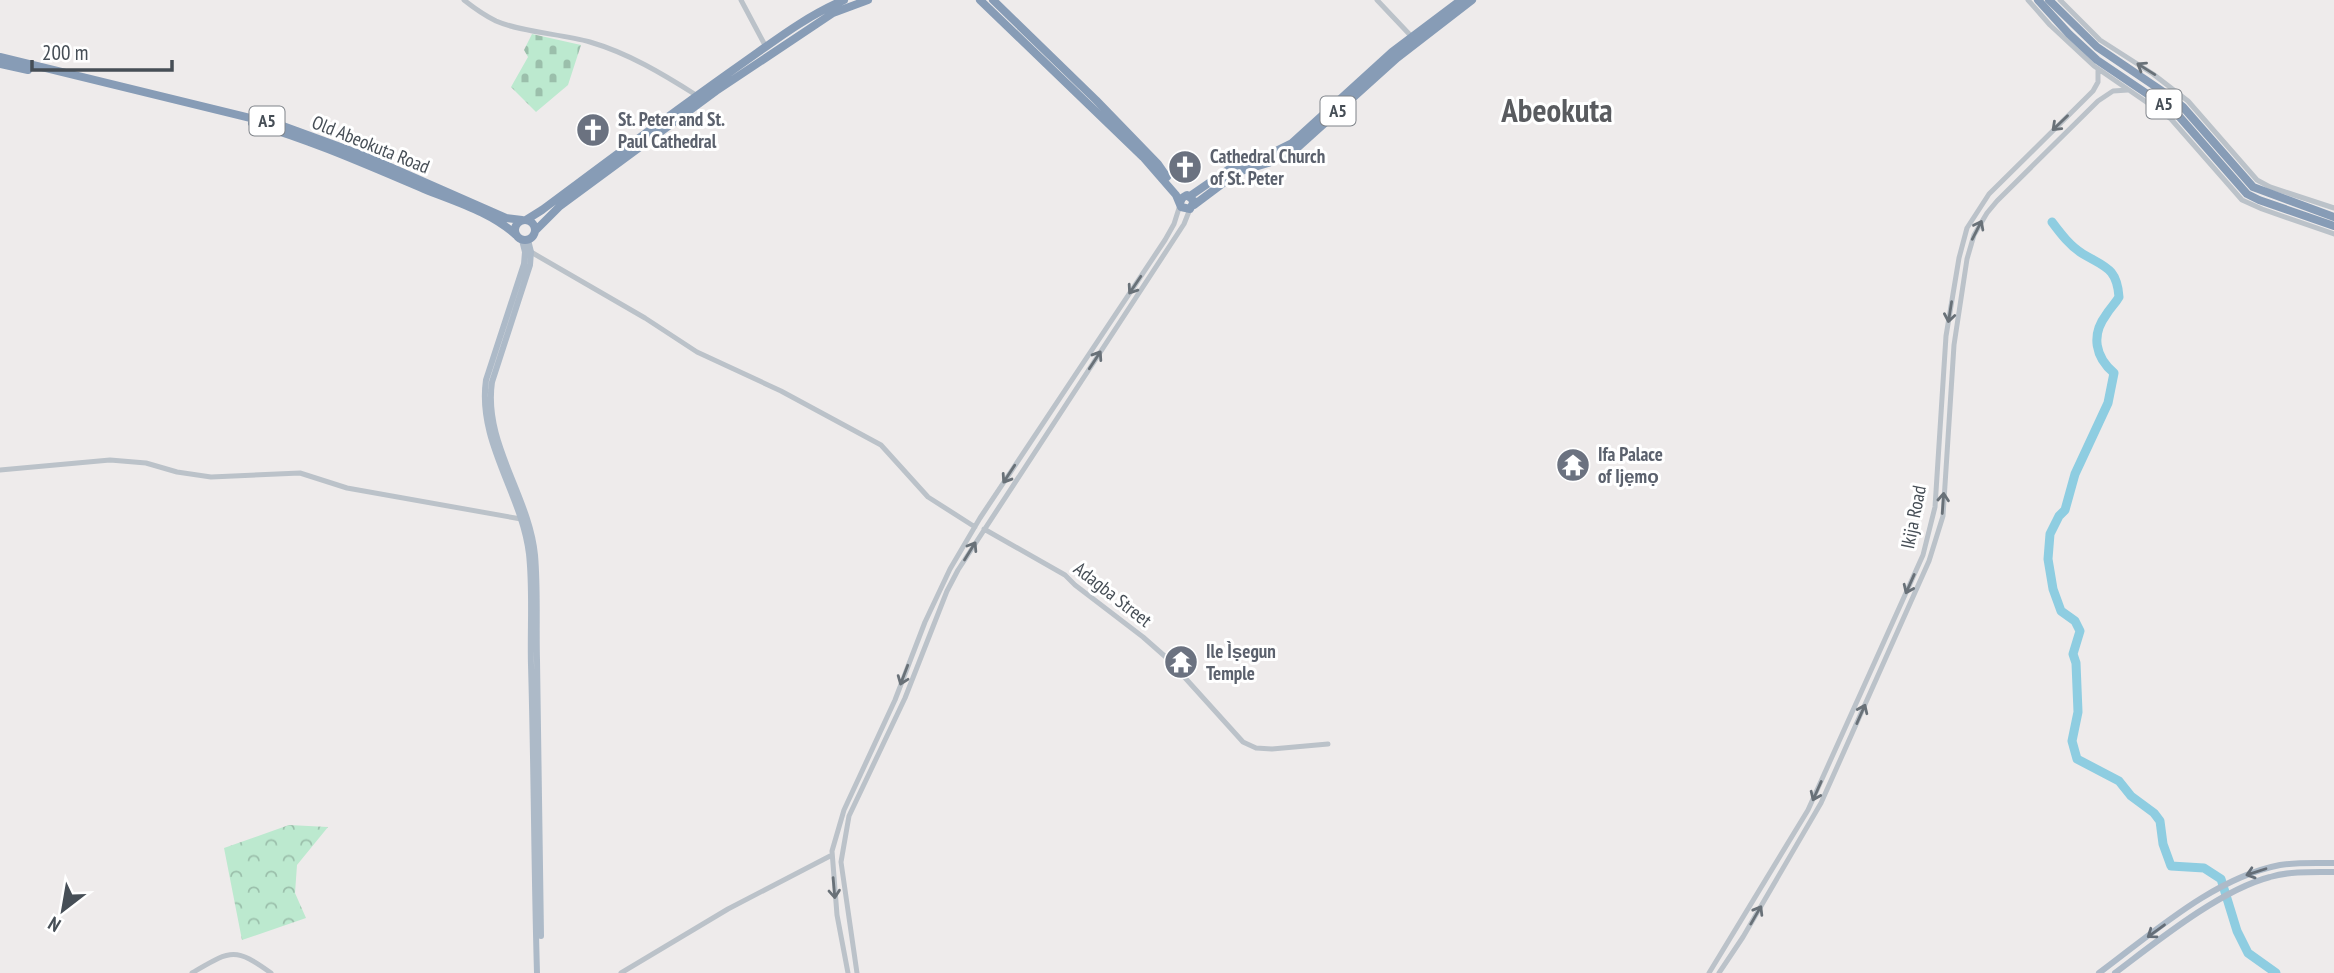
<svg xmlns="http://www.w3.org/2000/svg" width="2334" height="973" font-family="'PT Sans Narrow',sans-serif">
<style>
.forest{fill:url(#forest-crowns)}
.cemetery{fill:url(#cemetery-stones)}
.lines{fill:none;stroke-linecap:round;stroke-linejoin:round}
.river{stroke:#8ecde1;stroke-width:9}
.minor{stroke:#bbc2c9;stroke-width:5}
.major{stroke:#adbac8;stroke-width:6}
.highway{stroke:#879cb6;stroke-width:8}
.oneway{stroke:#697178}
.oneway2{stroke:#656e78}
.labels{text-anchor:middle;stroke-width:6;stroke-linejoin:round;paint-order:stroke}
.shield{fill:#fff;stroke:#7e8389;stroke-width:2}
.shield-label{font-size:18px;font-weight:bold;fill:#464e56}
.worship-label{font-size:19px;font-weight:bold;fill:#5b616d;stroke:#fff;text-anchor:start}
.street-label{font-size:19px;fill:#464e56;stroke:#fff}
.town-label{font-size:33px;font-weight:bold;fill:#595b5f;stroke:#fff}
</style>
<defs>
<pattern id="forest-crowns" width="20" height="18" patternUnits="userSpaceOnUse" patternTransform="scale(1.75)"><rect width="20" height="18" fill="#bce9cf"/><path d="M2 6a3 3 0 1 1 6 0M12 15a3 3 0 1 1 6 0" fill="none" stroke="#9bbfab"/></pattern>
<pattern id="cemetery-stones" width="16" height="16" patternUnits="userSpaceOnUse" patternTransform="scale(1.75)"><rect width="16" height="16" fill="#bce9cf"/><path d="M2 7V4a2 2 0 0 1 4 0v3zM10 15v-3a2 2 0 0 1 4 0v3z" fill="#9bbfab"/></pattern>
</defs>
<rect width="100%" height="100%" fill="#eeebeb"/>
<path class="forest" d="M289 825 328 827 297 865 295 893 306 918 242 940 224 848Z"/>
<path class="cemetery" d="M532 34 581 45 568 85 536 112 511 87 528 57 524 50Z"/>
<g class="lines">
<path class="river" d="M2052 222C2061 234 2070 246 2083 254 2105 267 2117 268 2119 297 2115 304 2110 308 2106 315 2091 335 2095 357 2114 373L2108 403 2075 474 2065 510 2059 516 2050 534 2048 559 2053 589 2061 611 2075 621 2080 631 2073 654 2076 663 2078 712 2072 741 2077 759 2119 781 2131 796 2154 813 2160 821 2163 844 2171 866 2204 868 2221 879 2237 931 2248 953 2276 973"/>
<path class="minor" d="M464 0C474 8 484 15 496 21 521 32 562 34 590 42 628 53 663 74 696 95
M741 0 766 47
M1377 0 1412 37
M2028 0 2050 25 2094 66 2171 119 2242 200 2262 209 2334 234
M2060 0 2100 40 2153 74 2188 101 2257 180 2270 187 2334 208
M531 252 645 318 697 352 781 391 881 445 928 497 975 527
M0 470 110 460 146 463 177 472 211 477 300 473 347 488 521 519
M984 529 1065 575 1075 585 1143 637 1168 659 1243 742 1256 748 1272 749 1328 744
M192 973C230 951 234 946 271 973
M621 973 728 909 832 855
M848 973 837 915 832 851 844 810 895 700 925 622 950 569 980 518 1165 240 1174 224 1180 205
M857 973 841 862 849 816 905 698 947 591 958 570 1184 224 1190 209
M1709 973 1808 810 1923 555 1935 507 1946 336 1959 258 1967 228 1989 194 2093 91 2098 82V70
M1719 973 1743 937 1821 803 1929 561 1943 516 1954 345 1967 259 1974 235 1987 213 1997 201 2098 101 2113 91 2128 90"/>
<path class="major" d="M522 240 525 252 524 264 486 380C477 442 522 494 529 554 533 591 530 628 531 665 534 768 534 870 537 973
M528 240 531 252 530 265 492 382C483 443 529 495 535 555 538 590 536 625 537 660 538 752 540 844 541 936
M2099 973C2152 934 2213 878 2280 865 2298 862 2316 863 2334 863
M2115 973C2156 942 2220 890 2270 877 2290 871 2313 872 2334 872"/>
<path class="highway" d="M980 0 1143 157 1176 195 1181 207 1190 209 1194 201 1187 195 1182 198 1180 203
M993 0 1096 100 1158 164 1167 177
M2038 0 2069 34 2097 60 2177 114 2247 194 2259 200 2334 226
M2049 0 2097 47 2165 93 2183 107 2253 187 2334 217
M0 57 283 126 365 156 506 218 522 220
M0 64 28 70
M252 123C311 140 367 165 424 189 456 202 491 212 516 235
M1190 196 1235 165 1268 155 1292 143 1392 52 1461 0
M1194 205 1238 172 1271 162 1296 149 1397 58 1472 0
M515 230a10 10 0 1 1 20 0a10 10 0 1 1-20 0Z
M526 220 542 210C608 161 673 112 740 65 773 42 806 16 844 0
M536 230 560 206 716 91 833 13 868 0"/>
</g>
<defs><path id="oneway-shaft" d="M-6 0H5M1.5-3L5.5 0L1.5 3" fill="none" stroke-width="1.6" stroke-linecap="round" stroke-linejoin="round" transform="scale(1.75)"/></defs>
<g class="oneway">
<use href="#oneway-shaft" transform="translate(2146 69) rotate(-148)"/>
<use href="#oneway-shaft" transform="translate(2060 123) rotate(136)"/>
<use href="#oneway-shaft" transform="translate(1977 230) rotate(-63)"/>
<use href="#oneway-shaft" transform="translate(1135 285) rotate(124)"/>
<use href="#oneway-shaft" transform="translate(1950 312) rotate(99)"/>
<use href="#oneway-shaft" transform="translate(1095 360) rotate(-57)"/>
<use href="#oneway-shaft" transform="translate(1009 474) rotate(123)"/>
<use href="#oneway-shaft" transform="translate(1943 503) rotate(-86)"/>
<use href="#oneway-shaft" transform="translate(970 551) rotate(-58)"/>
<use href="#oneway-shaft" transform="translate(1910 584) rotate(114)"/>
<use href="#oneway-shaft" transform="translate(904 675) rotate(111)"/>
<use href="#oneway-shaft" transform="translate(1861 714) rotate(-66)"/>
<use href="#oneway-shaft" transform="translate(1817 791) rotate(114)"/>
<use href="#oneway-shaft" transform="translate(834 888) rotate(85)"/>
<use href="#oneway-shaft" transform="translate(1756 915) rotate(-60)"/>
</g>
<g class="oneway2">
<use href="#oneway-shaft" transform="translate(2256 872) rotate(162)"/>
<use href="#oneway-shaft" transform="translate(2156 931) rotate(144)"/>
</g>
<defs>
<g id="church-disc" transform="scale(1.75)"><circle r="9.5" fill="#6b7280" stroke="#fff"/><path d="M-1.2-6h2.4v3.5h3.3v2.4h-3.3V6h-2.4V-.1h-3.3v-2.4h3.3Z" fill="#fff"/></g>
<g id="temple-disc" transform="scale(1.75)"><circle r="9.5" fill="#6b7280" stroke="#fff"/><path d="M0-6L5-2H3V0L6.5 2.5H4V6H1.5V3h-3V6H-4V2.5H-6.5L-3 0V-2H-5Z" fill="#fff"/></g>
</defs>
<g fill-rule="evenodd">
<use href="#church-disc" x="593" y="130"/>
<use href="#church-disc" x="1185" y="167"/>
<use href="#temple-disc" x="1573" y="465"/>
<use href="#temple-disc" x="1181" y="662"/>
</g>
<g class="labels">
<g class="shield">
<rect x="2146.5" y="89.5" width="35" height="29" rx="5"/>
<rect x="1320.5" y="96.5" width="35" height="29" rx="5"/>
<rect x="249.5" y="106.5" width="35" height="29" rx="5"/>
</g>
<g class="shield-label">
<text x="2164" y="110">A5</text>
<text x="1338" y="117">A5</text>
<text x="267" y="127">A5</text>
</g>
<g class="worship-label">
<text x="618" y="126">St. Peter and St.<tspan x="618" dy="22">Paul Cathedral</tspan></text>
<text x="1210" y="163">Cathedral Church<tspan x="1210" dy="22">of St. Peter</tspan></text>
<text x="1598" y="461">Ifa Palace<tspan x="1598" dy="22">of Ijẹmọ</tspan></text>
<text x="1206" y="658">Ile Ìṣegun<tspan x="1206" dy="22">Temple</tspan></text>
</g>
<g class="street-label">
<text transform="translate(371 144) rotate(22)" y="7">Old Abeokuta Road</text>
<text transform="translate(1913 517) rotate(-79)" y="7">Ikija Road</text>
<text transform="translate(1113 594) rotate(38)" y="7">Adagba Street</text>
</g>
<g class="town-label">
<text x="1557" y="122">Abeokuta</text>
</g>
</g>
<g transform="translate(63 910) rotate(211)" stroke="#ffffff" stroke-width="5" paint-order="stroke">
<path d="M0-5L12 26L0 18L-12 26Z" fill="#464e56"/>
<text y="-10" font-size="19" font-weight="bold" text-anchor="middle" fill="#464e56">N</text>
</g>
<path d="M32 60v10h140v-10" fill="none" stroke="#464e56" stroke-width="3.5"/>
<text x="42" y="60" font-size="21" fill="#464e56" stroke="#ffffff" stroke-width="5" paint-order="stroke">200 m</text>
</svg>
